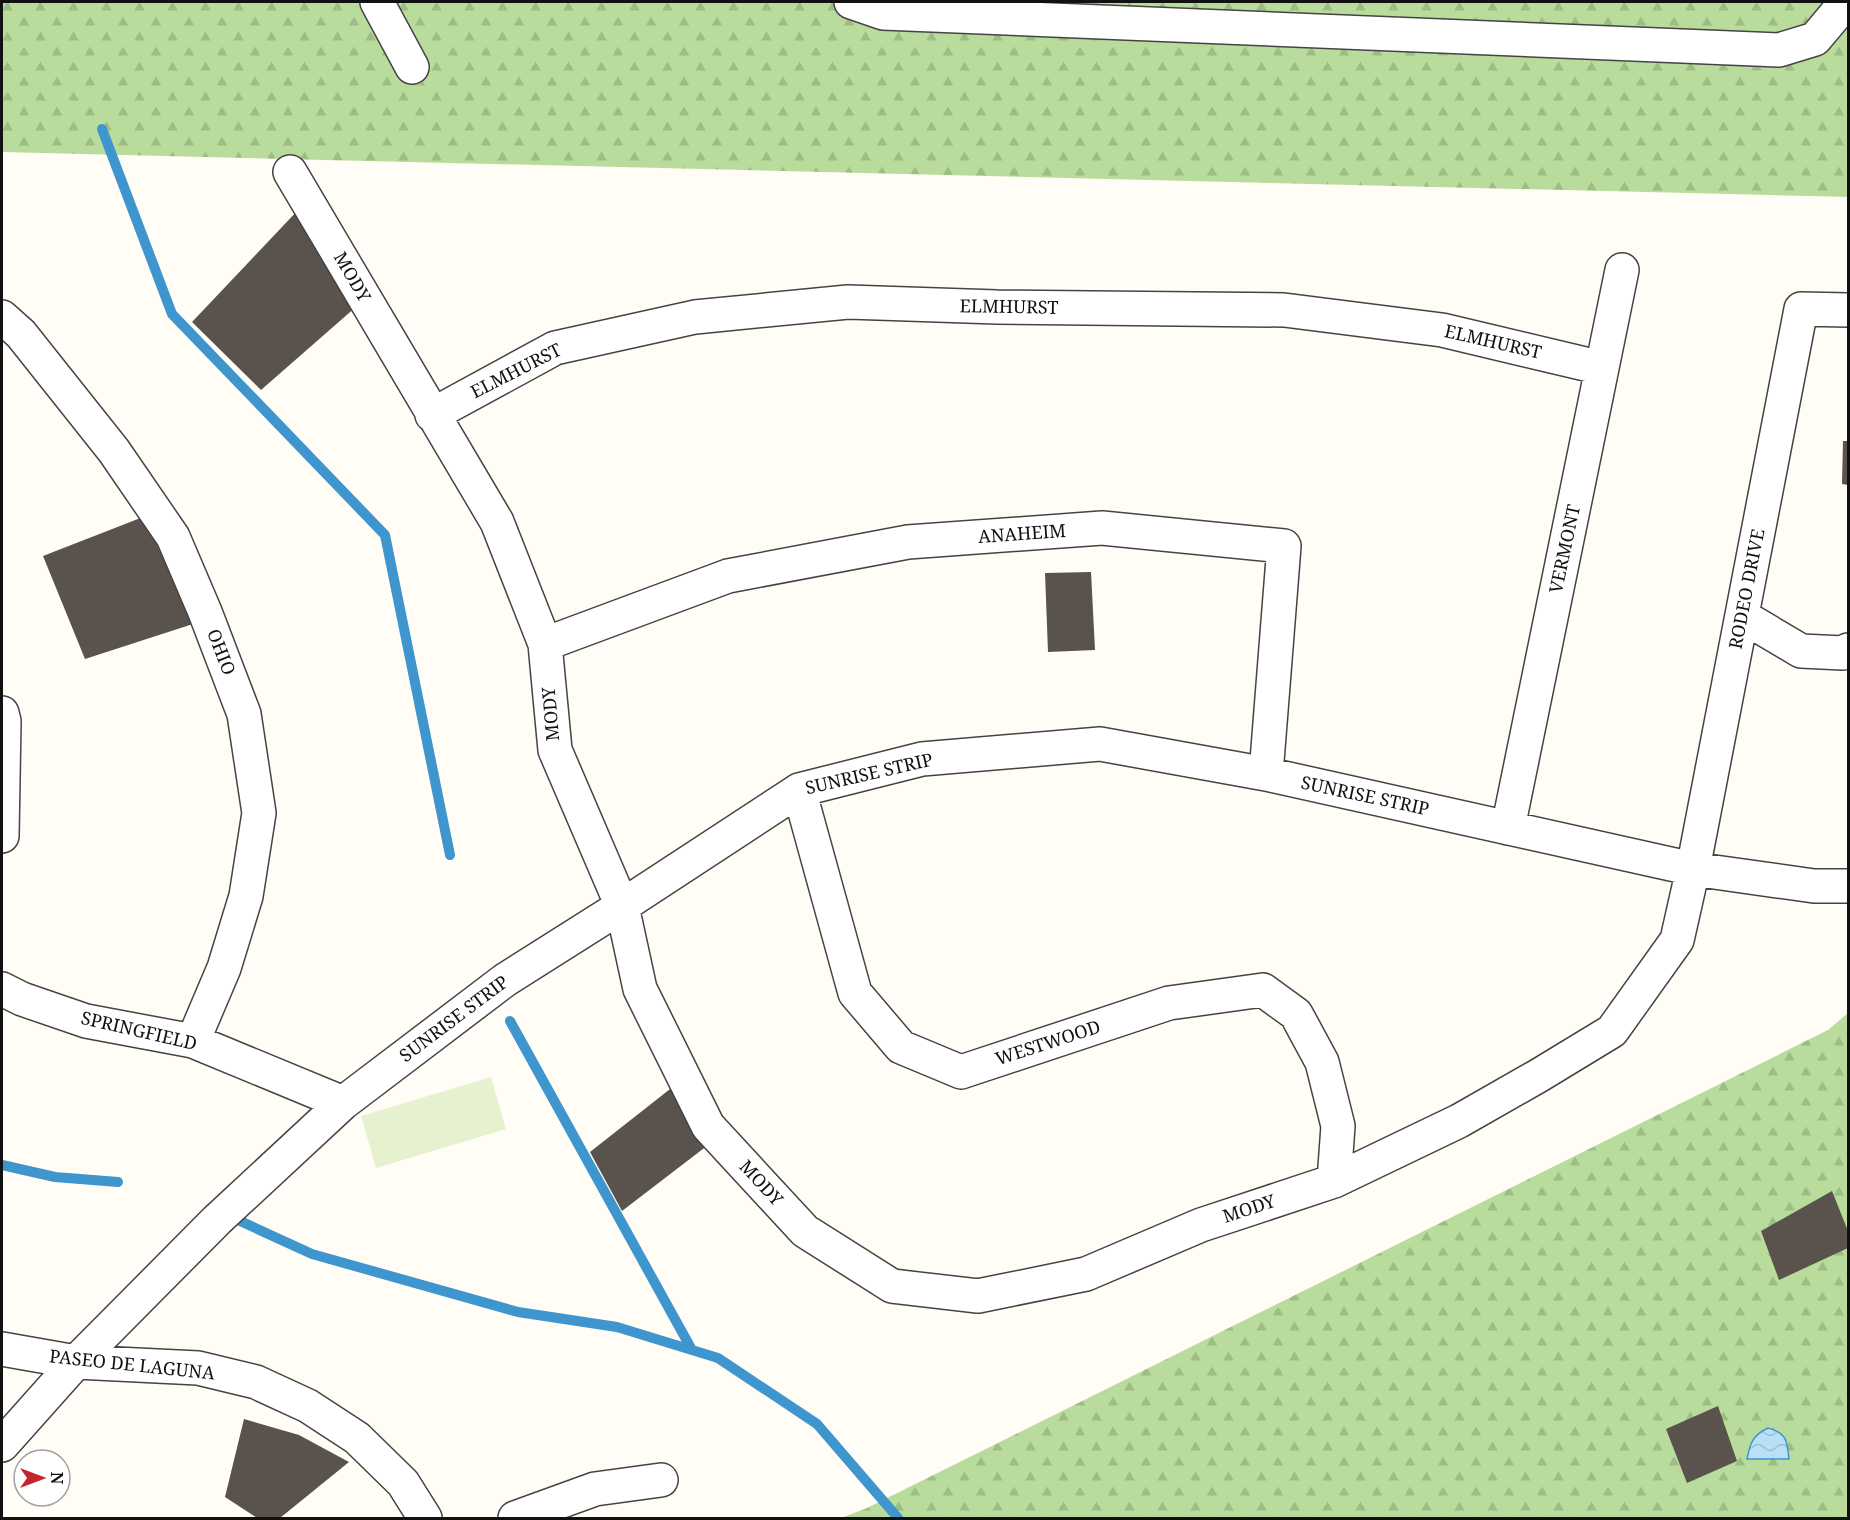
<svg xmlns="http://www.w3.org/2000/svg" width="1850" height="1520" font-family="'Noto Serif',serif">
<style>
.forest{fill:url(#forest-firs)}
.pitch{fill:#e6f2cf}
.water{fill:url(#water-waves);stroke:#3f96cf;stroke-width:1.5}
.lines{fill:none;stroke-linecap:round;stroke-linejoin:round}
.stream{stroke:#3f96cf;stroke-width:10}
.building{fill:#5a524d}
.minor-casing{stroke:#444;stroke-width:36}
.minor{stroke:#fff;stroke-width:33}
.labels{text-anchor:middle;stroke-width:6;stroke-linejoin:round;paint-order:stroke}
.street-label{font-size:18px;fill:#111;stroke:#fff}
</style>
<defs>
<pattern id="forest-firs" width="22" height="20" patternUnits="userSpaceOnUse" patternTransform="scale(1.5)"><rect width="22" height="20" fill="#b9dc9c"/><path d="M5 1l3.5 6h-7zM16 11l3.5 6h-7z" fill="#9ebc85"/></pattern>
<pattern id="water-waves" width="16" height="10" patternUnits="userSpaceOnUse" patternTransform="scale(1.5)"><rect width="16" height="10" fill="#b9e0f7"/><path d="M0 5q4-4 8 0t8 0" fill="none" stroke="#9ebfd3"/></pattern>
</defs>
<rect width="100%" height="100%" fill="#fffdf5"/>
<path class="forest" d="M2 2H1848V197L2 152Z
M1848 1013V1518H841L867 1508 1828 1030Z"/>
<path class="pitch" d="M491 1077 506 1129 376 1168 361 1116Z"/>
<path class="water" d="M1768 1428C1787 1433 1787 1441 1789 1459H1747C1750 1443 1753 1435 1768 1428Z"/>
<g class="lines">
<path class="stream" d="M102 129 172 314 385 535 450 855
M510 1021 692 1350
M2 1165 55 1177 118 1182
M227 1215 312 1254 518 1312 617 1327 718 1358 817 1424 898 1518"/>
</g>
<path class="building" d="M300 208 357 306 261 390 192 322Z
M1843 441H1848V485L1842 484Z
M143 517 196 623 85 659 43 556Z
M1091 572 1095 650 1048 652 1045 573Z
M679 1082 712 1142 622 1211 590 1152Z
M1832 1191 1848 1231V1248L1779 1280 1761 1231Z
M1718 1406 1737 1461 1687 1483 1666 1429Z
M244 1419 299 1435 349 1462 280 1518H257L225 1497Z"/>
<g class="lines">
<g class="minor-casing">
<path id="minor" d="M377 2 412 67
M851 2 883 13 1779 50 1815 39 1846 2
M290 172 497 522 545 644 555 750 622 906 640 989 708 1126 805 1231 892 1286 978 1296 1086 1274 1201 1225 1334 1181 1459 1121 1538 1076 1612 1031 1677 940 1693 869 1801 309 1848 310
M2 317 21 334 114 451 173 537 205 612 244 714 259 813 246 896 224 968 193 1041
M432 415 555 348 695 317 848 302 997 307 1284 310 1442 330 1602 368
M1742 616 1801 651 1843 653 1848 650
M545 644 728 576 908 542 1102 528 1284 546 1266 774
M2 713 4 721 2 836
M799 790 855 993 901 1047 961 1072 1169 1003 1263 990 1296 1014 1322 1062 1338 1126 1334 1181
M1508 828 1622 270
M2 989 22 999 86 1021 193 1041 343 1103
M2 1349 76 1362 198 1368 256 1382 308 1406 357 1438 403 1483 425 1518
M2 1445 76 1362 217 1220 343 1103 505 980 622 906 799 790 922 759 1100 744 1266 774 1693 869 1814 886H1848
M515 1518 595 1489 661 1480"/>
</g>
<use href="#minor" class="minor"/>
</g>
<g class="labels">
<g class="street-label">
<text transform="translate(352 277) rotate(60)" y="6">MODY</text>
<text transform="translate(1009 307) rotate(1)" y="6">ELMHURST</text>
<text transform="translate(1493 342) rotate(13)" y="6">ELMHURST</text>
<text transform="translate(516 371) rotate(-27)" y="6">ELMHURST</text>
<text transform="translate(1022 534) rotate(-4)" y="6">ANAHEIM</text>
<text transform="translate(1565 549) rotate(-78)" y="6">VERMONT</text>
<text transform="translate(1747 589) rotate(-79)" y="6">RODEO DRIVE</text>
<text transform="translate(221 652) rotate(69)" y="6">OHIO</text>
<text transform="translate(551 714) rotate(-95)" y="6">MODY</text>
<text transform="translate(869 774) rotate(-13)" y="6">SUNRISE STRIP</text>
<text transform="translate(1365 796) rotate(12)" y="6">SUNRISE STRIP</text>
<text transform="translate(454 1019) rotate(-37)" y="6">SUNRISE STRIP</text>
<text transform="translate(139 1031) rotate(13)" y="6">SPRINGFIELD</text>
<text transform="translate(1048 1043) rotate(-18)" y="6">WESTWOOD</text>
<text transform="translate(761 1183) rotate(47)" y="6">MODY</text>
<text transform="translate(1249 1209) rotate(-18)" y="6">MODY</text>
<text transform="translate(132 1365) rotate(6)" y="6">PASEO DE LAGUNA</text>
</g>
</g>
<rect width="1850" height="1520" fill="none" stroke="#111111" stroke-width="6"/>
<g transform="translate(42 1478) rotate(90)"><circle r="28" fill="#ffffff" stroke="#a0a0a0" stroke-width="1.5"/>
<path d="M0-4.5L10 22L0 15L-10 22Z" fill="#c4262e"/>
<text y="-9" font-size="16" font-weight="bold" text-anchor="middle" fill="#111111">N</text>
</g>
</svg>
